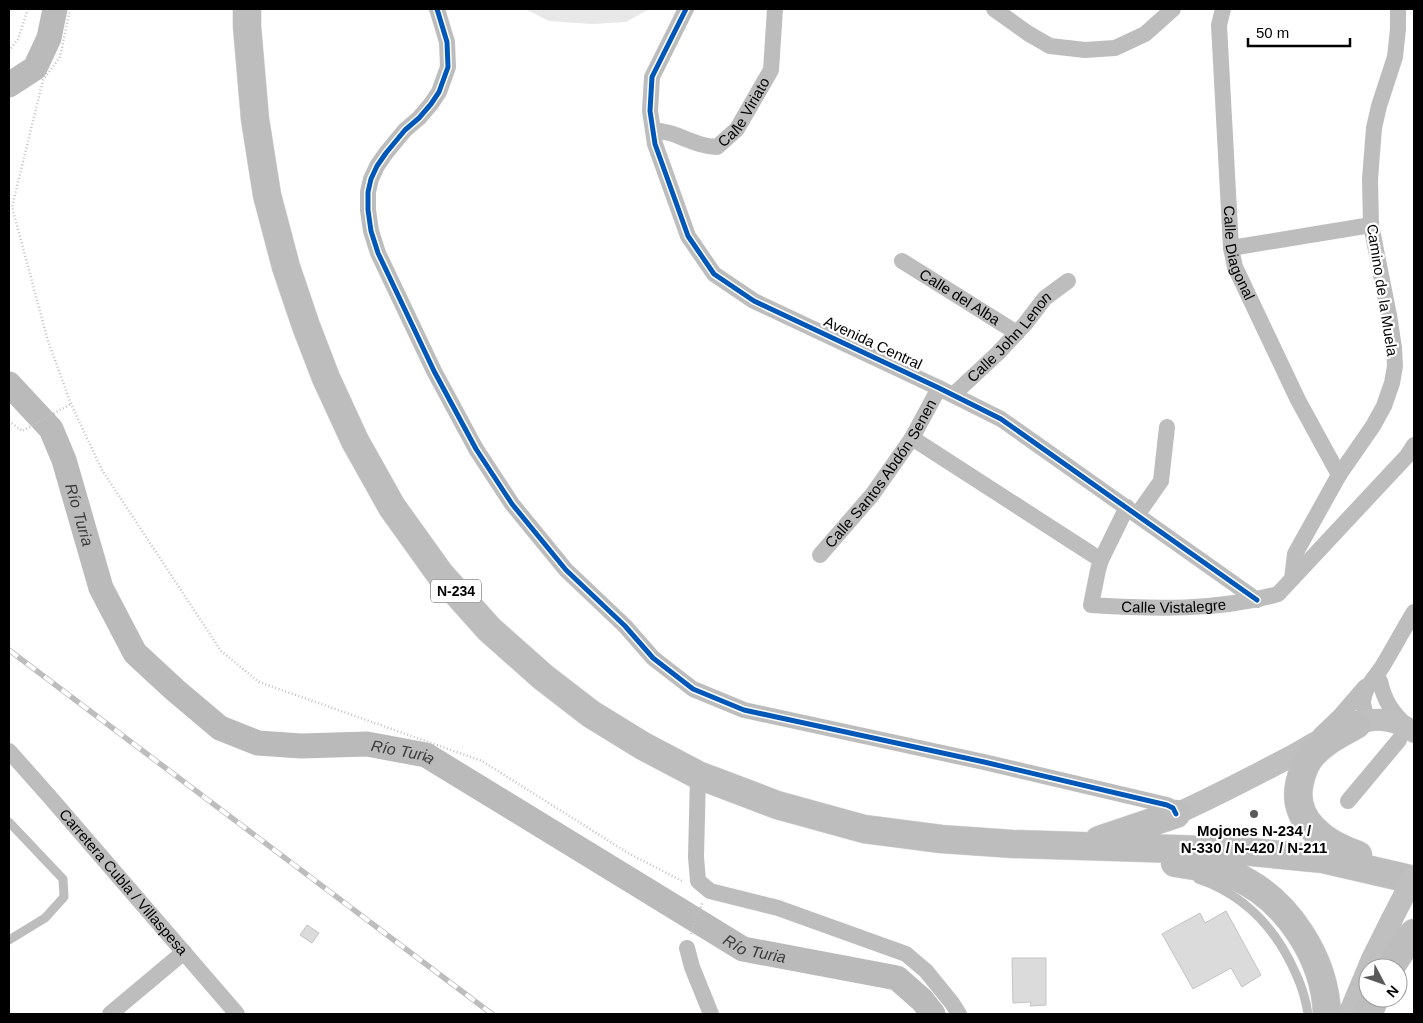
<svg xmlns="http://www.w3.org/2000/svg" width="1423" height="1023" font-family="Helvetica,sans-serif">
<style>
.green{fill:#e8e8e8}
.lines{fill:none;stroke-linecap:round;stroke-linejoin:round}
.river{stroke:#bababa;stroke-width:25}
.building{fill:#dbdbdb;stroke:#c3c3c3}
.highway-casing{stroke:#dbdbdb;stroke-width:29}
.path{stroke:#c2c2c2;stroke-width:2.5;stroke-dasharray:1 2.5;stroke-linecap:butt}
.lane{stroke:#bdbdbd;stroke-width:9}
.street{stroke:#bdbdbd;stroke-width:16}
.secondary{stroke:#bfbfbf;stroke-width:22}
.highway{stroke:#bdbdbd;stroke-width:28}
.rail-casing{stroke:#bdbdbd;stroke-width:5.5}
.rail{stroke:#fff;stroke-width:4;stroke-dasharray:11;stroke-linecap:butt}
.secondary-bridge{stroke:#bfbfbf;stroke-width:22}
.cycleway-casing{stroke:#fff;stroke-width:8}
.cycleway{stroke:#0057b8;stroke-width:5}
.poi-dot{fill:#595959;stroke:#fff;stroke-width:2}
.labels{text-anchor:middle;stroke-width:4.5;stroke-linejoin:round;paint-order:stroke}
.shield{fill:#fff;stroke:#4c4c4c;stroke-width:1}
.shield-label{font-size:14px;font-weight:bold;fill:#000}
.street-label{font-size:15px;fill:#000;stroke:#fff}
.poi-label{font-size:15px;font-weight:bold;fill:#000;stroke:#fff}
.water-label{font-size:16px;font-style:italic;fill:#3d3d3d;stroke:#fff}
</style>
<rect width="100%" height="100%" fill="#fff"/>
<path class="green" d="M525 9H649L626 22 592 24 549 21Z"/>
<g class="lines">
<g class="river">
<path d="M9 85 35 68 49 38 55 9"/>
<path id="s1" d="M9 384 51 429 64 460 101 588 135 653 175 690 220 728 258 743 301 746 367 744 426 755 743 949 897 978 922 1000 933 1014"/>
</g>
</g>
<path class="building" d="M1226 911 1261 975 1242 987 1231 968 1193 989 1162 934 1200 913 1205 923Z
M307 925 319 933 312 943 300 935Z
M1012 958H1046V1005L1030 1006 1031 1002 1013 1003Z"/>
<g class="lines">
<g class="highway-casing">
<path id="highway" d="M247 9V26L255 119 267 195 286 267 306 326 326 378 355 441 392 507 440 574 489 629 543 677 591 714 643 746 698 775 777 805 864 829 941 839 1013 844 1241 851 1323 859 1414 880
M1356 725C1339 734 1321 743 1309 759 1304 766 1302 773 1300 781 1290 820 1325 844 1358 855
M1099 840 1176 814
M1175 863C1195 866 1216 868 1235 876 1287 899 1325 958 1327 1014
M1390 968 1410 937 1414 933
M1368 1014 1375 998"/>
</g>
<path class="path" d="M70 9 60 57 43 80 12 207 48 341 71 404 102 470 221 651 259 682 482 761 628 853 684 882
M9 51 18 39 28 9
M9 421 22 431 71 404
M691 934 698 913 703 902"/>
<path class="lane" d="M9 822 63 879 64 897 45 918 9 940
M1198 879C1245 895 1276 928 1296 974 1302 987 1306 1000 1308 1014"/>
<g class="street">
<path d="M437 9 447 42 448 67 439 92 431 104 419 118 405 130 386 153 377 166 371 179 368 192V210L371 231 378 253 434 371 476 449 512 504 566 570 625 626 653 658 693 689 744 710 984 762 1167 805 1173 808 1176 814"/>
<path d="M686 9 652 77 650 111 655 144 688 236 714 274 754 301 939 388 1001 419 1257 600"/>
<path d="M994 9 1029 34 1050 46 1085 50 1115 48 1145 34 1173 9"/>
<path id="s2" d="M1223 9 1219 25 1231 248 1235 267 1298 400 1339 475"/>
<path id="s3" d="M653 130C660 131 667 132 673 134 689 140 700 146 717 147L737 129 771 70 775 9"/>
<path d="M1231 248 1371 225"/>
<path id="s4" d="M902 261 1017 333"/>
<path id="s5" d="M953 395 998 353 1025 324 1045 298 1068 281"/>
<path d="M912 438 1101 560"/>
<path id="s6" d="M1127 507 1101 560 1098 570 1091 605C1153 609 1218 611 1278 594L1407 456 1414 445"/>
<path d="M1137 515 1161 481 1167 427"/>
<path id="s7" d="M820 555 872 495 912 438 939 388"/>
<path d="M1292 579 1295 554 1339 475 1373 426 1384 406 1392 383 1395 366 1394 348 1389 315 1371 225 1370 179 1374 128 1379 106 1395 57 1398 29V9"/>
<path d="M1380 681C1384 700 1392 713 1407 726"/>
<path d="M1368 720C1366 714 1363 708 1363 701 1365 686 1374 679 1382 667 1393 649 1403 630 1414 612"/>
<path d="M1320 735 1340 716 1365 687"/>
<path id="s8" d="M9 751 49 796 237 1014"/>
<path d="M698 775 696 857 698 881 710 891 778 908 906 954 926 971 952 1003 959 1014"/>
<path d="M1348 801 1399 740"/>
<path d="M687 948 692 967 711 1014"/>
<path d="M110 1014 184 952"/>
</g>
<path class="secondary" d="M1176 814C1216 796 1254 776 1292 756 1315 743 1342 726 1368 721 1385 717 1400 723 1414 732
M1349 1014 1372 959 1392 919"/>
<use href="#highway" class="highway"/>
<g class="rail-casing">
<path id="rail" d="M9 650 492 1014"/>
</g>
<use href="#rail" class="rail"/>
<path class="secondary-bridge" d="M1392 919 1414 876"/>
<g class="cycleway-casing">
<path id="cycleway" d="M437 9 447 42 448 67 439 92 431 104 419 118 405 130 386 153 377 166 371 179 368 192V210L371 231 378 253 434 371 476 449 512 504 566 570 625 626 653 658 693 689 744 710 984 762 1167 805 1173 808 1176 814
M686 9 652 77 650 111 655 144 688 236 714 274 754 301 939 388 1001 419 1257 600"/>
</g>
<use href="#cycleway" class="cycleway"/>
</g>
<circle class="poi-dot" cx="1254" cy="814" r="5"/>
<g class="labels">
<rect class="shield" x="431" y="579.5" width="50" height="23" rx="4"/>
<g class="shield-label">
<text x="456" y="596">N-234</text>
</g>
<g class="street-label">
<text dy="5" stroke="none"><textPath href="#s3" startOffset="111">Calle Viriato</textPath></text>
<text dy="5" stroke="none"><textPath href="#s2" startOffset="246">Calle Diagonal</textPath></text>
<text transform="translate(1382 290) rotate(81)" y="5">Camino de la Muela</text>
<text dy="5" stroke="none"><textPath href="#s4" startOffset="68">Calle del Alba</textPath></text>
<text dy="5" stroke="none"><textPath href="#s5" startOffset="81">Calle John Lenon</textPath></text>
<text transform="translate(873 343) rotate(25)" y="5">Avenida Central</text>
<text dy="5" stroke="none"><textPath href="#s7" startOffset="102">Calle Santos Abdón Senen</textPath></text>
<text dy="5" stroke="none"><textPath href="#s6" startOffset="188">Calle Vistalegre</textPath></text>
<text dy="5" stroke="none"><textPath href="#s8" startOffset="174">Carretera Cubla / Villaspesa</textPath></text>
</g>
<g class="poi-label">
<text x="1254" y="836">Mojones N-234 /<tspan x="1254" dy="17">N-330 / N-420 / N-211</tspan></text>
</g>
<g class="water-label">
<text dy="6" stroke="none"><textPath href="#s1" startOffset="152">Río Turia</textPath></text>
<text dy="6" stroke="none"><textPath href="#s1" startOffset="602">Río Turia</textPath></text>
<text dy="6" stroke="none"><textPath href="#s1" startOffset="1008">Río Turia</textPath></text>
</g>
</g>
<rect width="1423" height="1023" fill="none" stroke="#000000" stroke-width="20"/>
<g transform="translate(1383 983) rotate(131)"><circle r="24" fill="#ffffff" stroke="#999999"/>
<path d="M0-4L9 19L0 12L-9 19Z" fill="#595959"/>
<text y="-8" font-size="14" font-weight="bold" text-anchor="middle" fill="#000000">N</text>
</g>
<path d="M1248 38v8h102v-8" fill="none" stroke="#000000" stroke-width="2.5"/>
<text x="1256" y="38" font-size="15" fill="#000000" stroke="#ffffff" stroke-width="4" paint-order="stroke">50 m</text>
</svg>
